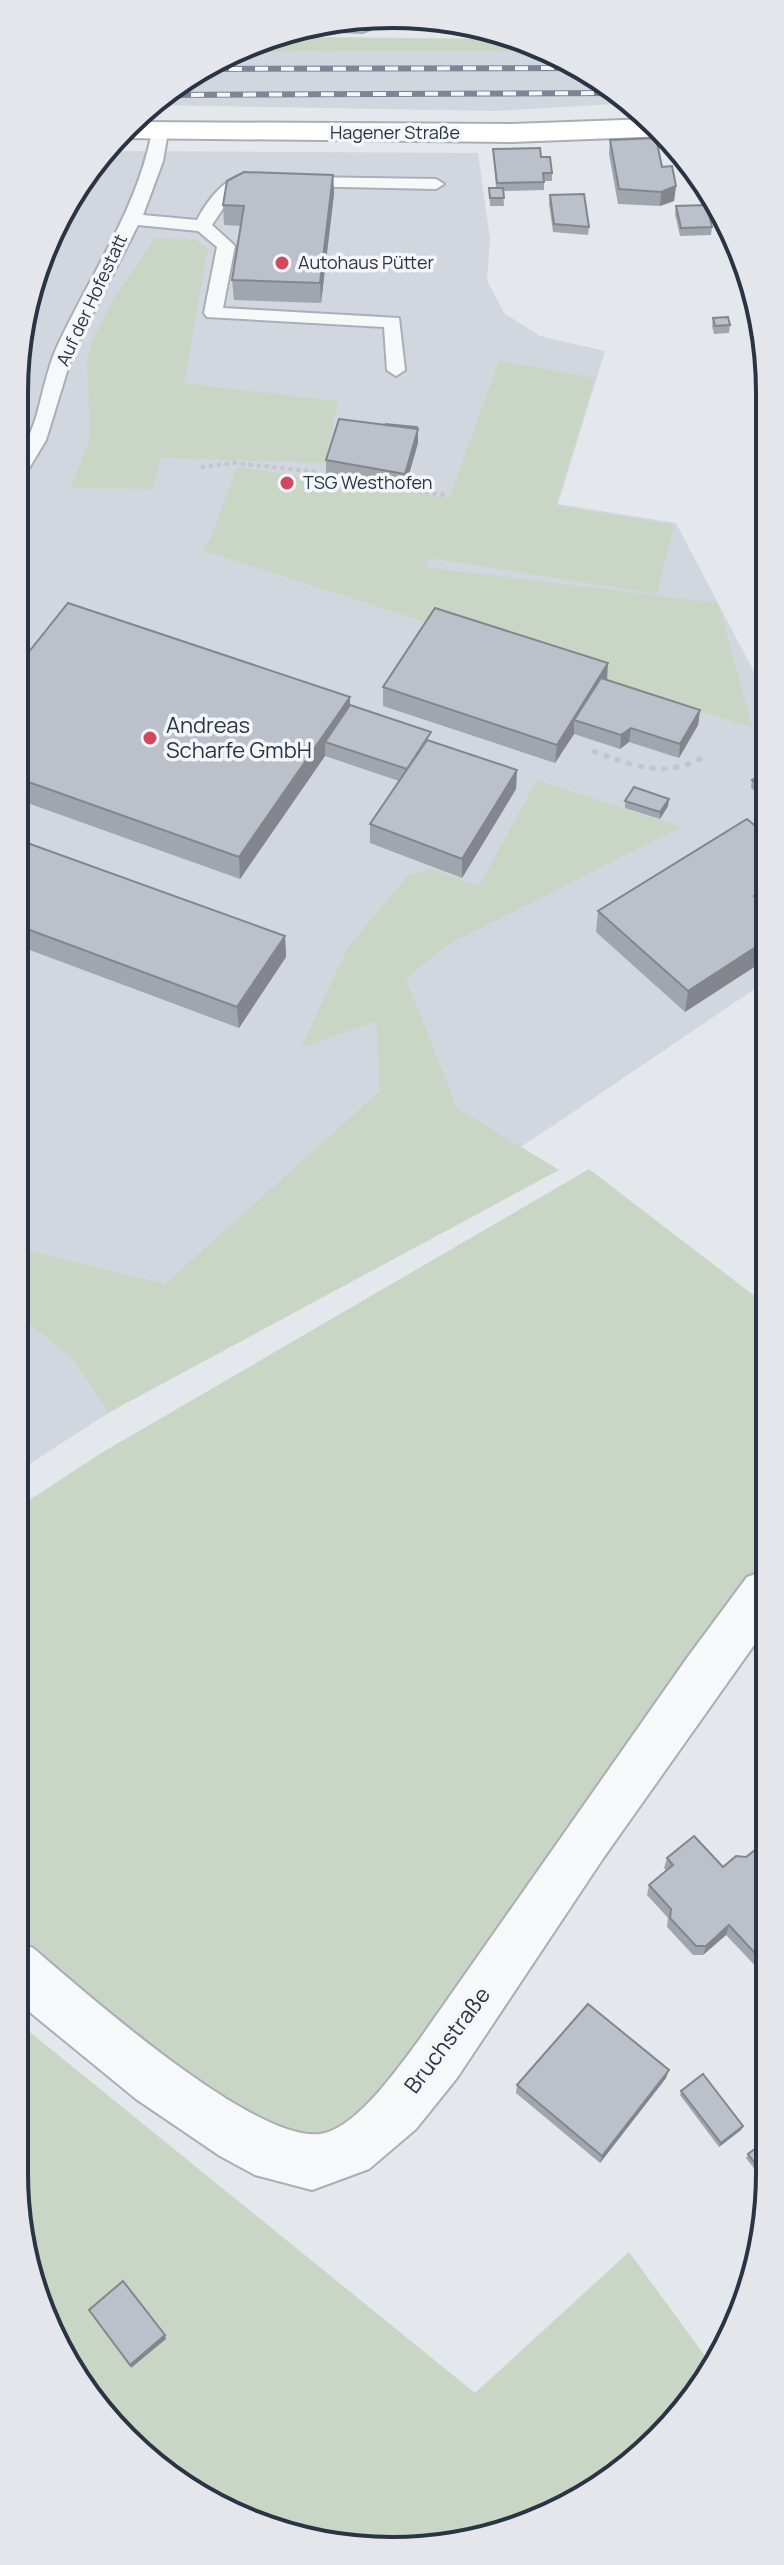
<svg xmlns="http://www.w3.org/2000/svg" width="784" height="2565" font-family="Manrope,sans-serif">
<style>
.built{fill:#d2d6de}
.green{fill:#c9d6c5}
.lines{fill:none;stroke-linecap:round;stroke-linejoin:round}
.service-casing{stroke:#a9aeb7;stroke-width:4}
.minor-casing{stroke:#a9aeb7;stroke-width:4}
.secondary-casing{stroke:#a9aeb7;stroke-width:4}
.path-far1{stroke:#c2c5cb;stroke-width:4;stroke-dasharray:4 4;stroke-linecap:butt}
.path{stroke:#c2c5cb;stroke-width:5;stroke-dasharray:6 6;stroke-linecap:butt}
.service{fill:#f7f8fa;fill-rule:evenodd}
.minor{fill:#f7f8fa;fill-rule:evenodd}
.secondary{fill:#fff;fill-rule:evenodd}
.rail-casing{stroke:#7d8696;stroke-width:6}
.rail{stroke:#f4f6f9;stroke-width:4;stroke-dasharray:13;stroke-linecap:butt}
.wall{fill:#a1a5ae}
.shaded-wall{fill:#83868d}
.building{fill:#bbc0ca;stroke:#83868d;stroke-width:2}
.poi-dot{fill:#d1495b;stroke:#f4f6f9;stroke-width:3}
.labels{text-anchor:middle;stroke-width:7;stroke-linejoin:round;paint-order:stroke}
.far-street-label{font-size:18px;fill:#2b3445;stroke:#f4f6f9}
.far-poi-label{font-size:18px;fill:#2b3445;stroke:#f4f6f9;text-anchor:start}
.poi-label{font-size:22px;fill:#2b3445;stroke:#f4f6f9;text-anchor:start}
.street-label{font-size:22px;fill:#2b3445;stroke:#f4f6f9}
.rim{fill:none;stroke:#2b3445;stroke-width:4}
</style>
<rect width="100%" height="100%" fill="#e4e7ec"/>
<path class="built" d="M544 51 581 64 631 103 497 111 154 105 182 77 244 52Z
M108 151 478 153 490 239 487 280 504 313 540 336 605 351 558 504 676 523 766 695 765 982 542 1133 17 1472 21 318 78 182Z"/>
<path class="green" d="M308 37 513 39 544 51 244 52 279 38Z
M155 238 196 240 208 249 184 383 338 401 325 463 162 458 152 489 71 488 90 438 87 363 91 344 113 299Z
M499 361 595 378 556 505 674 525 657 594 429 558 426 567 718 603 753 728 202 550 210 540 237 467 449 498Z
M537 780 681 827 446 946 406 979 457 1108 559 1170 108 1413 75 1361 17 1313 18 1248 165 1284 380 1091 376 1021 301 1048 348 947 408 875 431 869 479 886Z
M589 1169 765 1304 763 1567 405 2071 361 2118 324 2139 288 2141 212 2099 15 1938 17 1508 103 1452Z
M15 2020 475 2393 629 2252 713 2367 707 2383 622 2473 490 2538 343 2548 224 2512 108 2423 43 2317 14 2173Z"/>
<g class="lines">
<g class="service-casing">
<path id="service" d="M393 21 362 32 299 29 316 22Z
M160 127 168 132 163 161 143 215 197 220C207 200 237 159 262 181L234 192 212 225 235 246 223 308 399 318 405 370 396 376 387 370 384 327 207 317 204 313 217 247 198 231 138 225 73 352 46 440 28 470 21 472C21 450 31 435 37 414 43 392 47 370 56 349 90 274 136 213 152 132Z
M302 177 436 179 444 184 436 189 296 186 294 182Z"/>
</g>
<g class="minor-casing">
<path id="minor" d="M764 1571V1631L604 1857 457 2078 416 2129 369 2169 312 2190 255 2175 220 2156 136 2099 15 2000V1940L33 1948C84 1991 261 2150 325 2133 359 2124 398 2068 419 2040L687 1658 747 1577Z"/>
</g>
<g class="secondary-casing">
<path id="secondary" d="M652 119 667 136 512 142 121 138 138 122 512 124Z"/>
</g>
<path class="path-far1" d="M201 467 234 463 317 472 315 476 445 495"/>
<path class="path" d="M592 751C633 765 665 780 705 756"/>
<use href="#service" class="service"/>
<use href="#minor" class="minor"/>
<use href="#secondary" class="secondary"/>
<g class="rail-casing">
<path id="rail" d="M203 69 585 68
M165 95 618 93"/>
</g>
<use href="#rail" class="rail"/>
</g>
<path class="wall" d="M435 21H466L487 29 436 28Z
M610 140 662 167 676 186 674 201 660 206 618 204 609 154Z
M493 149 541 157 552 173V181H544V190L503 191 504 206H490L489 188H496Z
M333 175 334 194 321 303 234 300 232 280 241 226 224 225 223 205Z
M550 195 589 227 588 235 553 232 549 203Z
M68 206 69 207 70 215 66 224 61 223Z
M676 206 712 227 711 235 680 236 675 214Z
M713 318 730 325 729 333 714 334 712 326Z
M418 443 405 488 326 474V460Z
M20 663 350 705 431 741 517 770 516 789 462 878 370 843V824L399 781 325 756 240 879 19 800Z
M607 680 700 710 698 725 679 758 629 742 620 749 574 734 555 763 383 706V687Z
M766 773V801L751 788 752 780Z
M625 801 668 806 660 819 625 808Z
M766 835 685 1012 596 932 598 911Z
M19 840 285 936 286 957 239 1028 19 946Z
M764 1843 763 1974 726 1935 703 1955H693L667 1927 668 1918 647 1895 649 1885 667 1871 664 1868 667 1858 723 1867 746 1857Z
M666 2078 600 2163 516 2093 517 2085Z
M681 2091 743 2126 741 2130 719 2147 680 2095Z
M763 2143V2180L746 2158 748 2154Z"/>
<path class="shaded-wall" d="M333 175 334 194 321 303 320 283Z
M676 186 674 201 660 206 661 192Z
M69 207 70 215 66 224 65 216Z
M418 429V443L405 488V474Z
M608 663 607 682 574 720V734L555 763 557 745Z
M350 697V719L325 742V756L240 879 239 857Z
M700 710 698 725 679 758 680 744Z
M631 728 629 742 620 749 621 735Z
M517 770 516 789 462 878V859Z
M669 799 668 806 660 819V812Z
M766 888V907L754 896Z
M285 936 286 957 239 1028 237 1007Z
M765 941V960L685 1012 688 991Z
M729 1925 726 1935 703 1955 706 1946Z
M669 2070 666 2078 600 2163 602 2156Z
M743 2126 741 2130 719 2147 721 2143Z
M165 2335 166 2339 131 2368 130 2365Z"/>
<path class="building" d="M656 138 662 167 672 166 676 186 661 192 619 189 610 140Z
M540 148 541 157H550L552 173H543L544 182 497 183 493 149Z
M244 172 333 175 320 283 232 280 244 206 223 205 227 181Z
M489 188H503L504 198H490Z
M584 194 589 227 554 224 550 195Z
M707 205 712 227 681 228 676 206Z
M728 317 730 325 715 326 713 318Z
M339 419 418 429 405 474 326 460Z
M385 424 417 427 416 429Z
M68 603 350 697 239 857 20 779V663Z
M435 608 608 663 557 745 383 687Z
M601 678 700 710 680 744 631 728 621 735 574 720Z
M350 705 431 732 407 769 325 742Z
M427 740 517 770 462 859 370 824Z
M766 773V792L752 780Z
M634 787 669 799 660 812 625 801Z
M747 819 766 835V888L754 896 766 906 765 941 688 991 598 911Z
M19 840 285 936 237 1007 19 926Z
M694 1836 723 1867 736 1856 746 1857 764 1843 763 1962 729 1925 706 1946H696L670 1918 671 1909 649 1885 673 1865 667 1858Z
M588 2004 669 2070 602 2156 517 2085Z
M703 2074 743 2126 721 2143 681 2091Z
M763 2143V2174L748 2154Z
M123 2281 165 2335 130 2365 89 2310Z"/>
<g class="poi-dot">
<circle cx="282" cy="263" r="8"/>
<circle cx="287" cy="483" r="8"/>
<circle cx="150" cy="738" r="8"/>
</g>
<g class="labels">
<g class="far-street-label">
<text x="395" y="139">Hagener Straße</text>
<text transform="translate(92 300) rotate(-65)" y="6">Auf der Hofestatt</text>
</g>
<g class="far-poi-label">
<text x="298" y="269">Autohaus Pütter</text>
<text x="303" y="489">TSG Westhofen</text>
</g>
<g class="poi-label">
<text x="166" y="733">Andreas<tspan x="166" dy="25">Scharfe GmbH</tspan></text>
</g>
<g class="street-label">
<text transform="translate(447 2040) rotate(-53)" y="8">Bruchstraße</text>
</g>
</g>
<path d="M0 0H784V2565H0ZM392 28H392A364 364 0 0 1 756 392V2173A364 364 0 0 1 392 2537H392A364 364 0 0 1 28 2173V392A364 364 0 0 1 392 28Z" fill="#e4e6eb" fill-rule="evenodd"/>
<path class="rim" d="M392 28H392A364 364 0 0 1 756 392V2173A364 364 0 0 1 392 2537H392A364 364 0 0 1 28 2173V392A364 364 0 0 1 392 28Z"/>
</svg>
